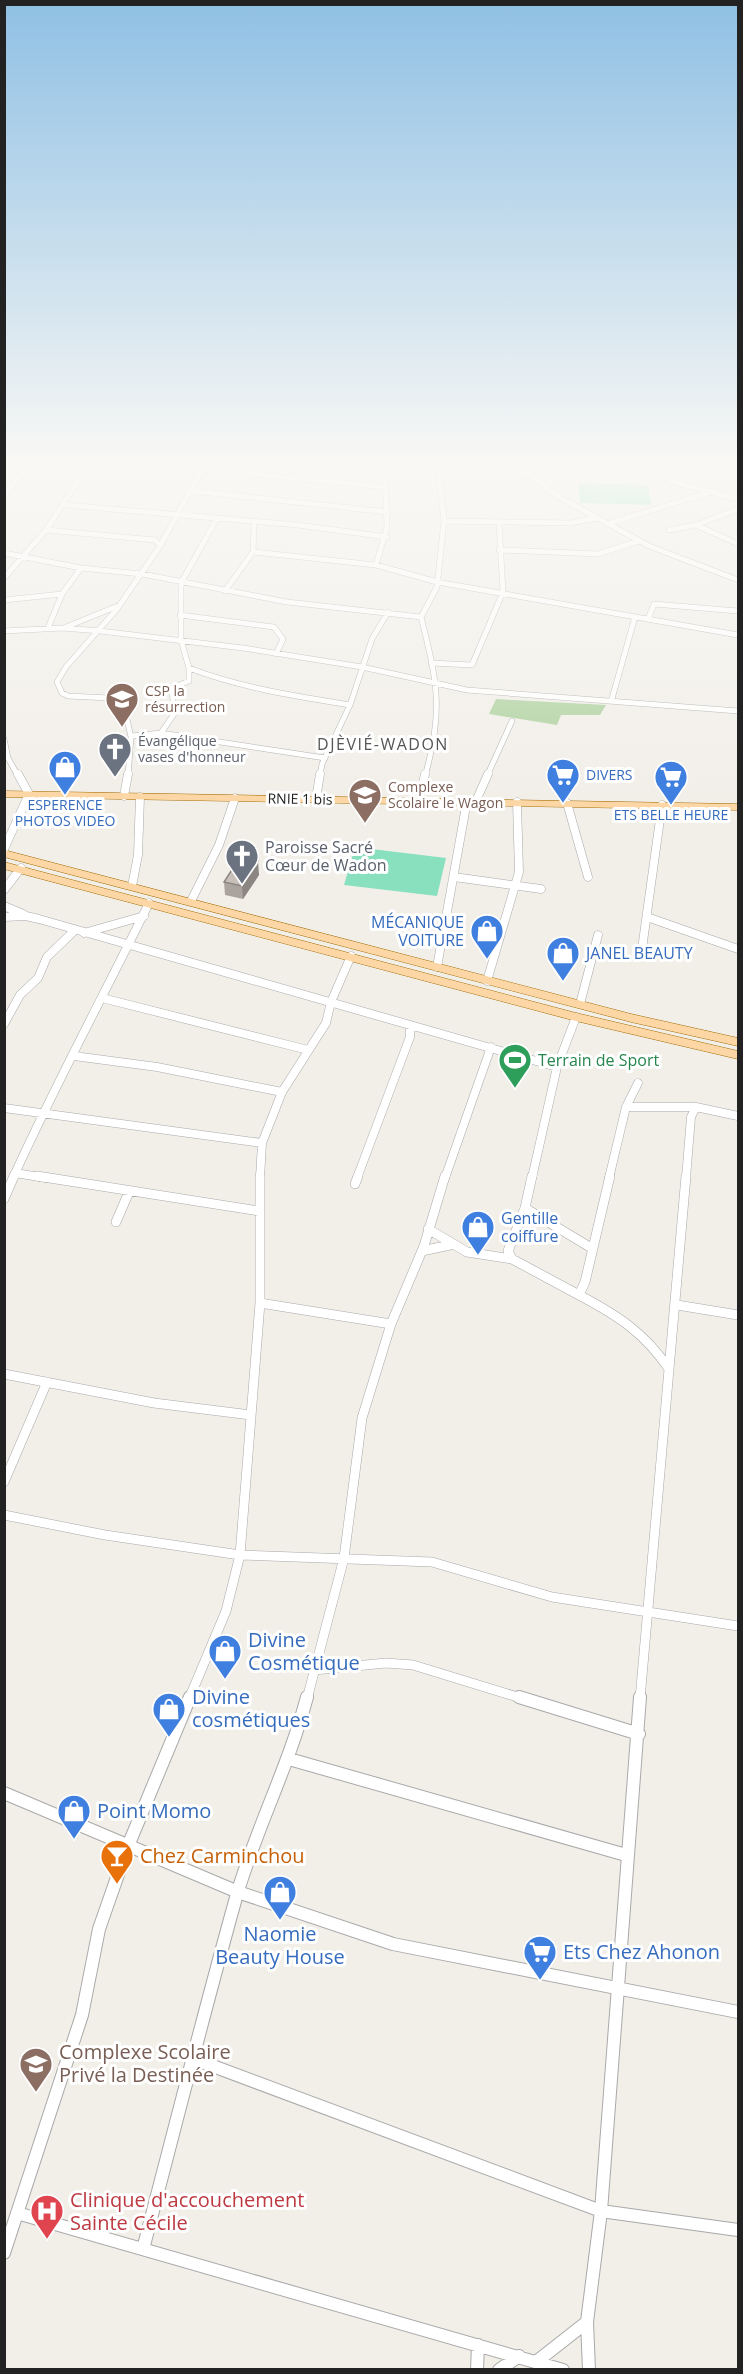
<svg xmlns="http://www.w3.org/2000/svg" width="743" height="2374" font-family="'Open Sans',sans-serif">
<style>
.forest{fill:#add19e}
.pitch{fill:#88e0be}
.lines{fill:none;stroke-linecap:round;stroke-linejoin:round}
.minor-far3-casing{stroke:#a9a9a9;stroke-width:6}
.minor-far2-casing{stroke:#a9a9a9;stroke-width:9}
.minor-far1-casing{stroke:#a9a9a9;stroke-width:10}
.minor-casing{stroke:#a9a9a9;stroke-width:14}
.primary-casing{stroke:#a06b00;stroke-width:1}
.minor-far3{stroke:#fff;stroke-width:5}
.minor-far2{stroke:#fff;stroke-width:8}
.minor-far1{stroke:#fff;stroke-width:9}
.minor{stroke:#fff;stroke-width:12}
.primary{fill:#fcd6a4;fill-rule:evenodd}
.wall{fill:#aba49e}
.shaded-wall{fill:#8b8681}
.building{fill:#c7bfb8;stroke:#8b8681;stroke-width:1.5}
.labels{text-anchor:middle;stroke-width:6;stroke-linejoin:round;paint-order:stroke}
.far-education-label{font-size:14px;fill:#785e54;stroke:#fff;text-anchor:start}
.far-worship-label{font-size:14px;fill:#5b616d;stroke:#fff;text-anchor:start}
.far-shop-label{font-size:14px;fill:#366cbe;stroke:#fff}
.far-street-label{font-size:14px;fill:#222;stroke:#fff}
.far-quarter-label{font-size:16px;letter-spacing:1.5px;fill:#555;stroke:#fff}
.worship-label{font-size:16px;fill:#5b616d;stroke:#fff;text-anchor:start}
.shop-label{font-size:16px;fill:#366cbe;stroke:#fff;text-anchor:start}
.leisure-label{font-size:16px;fill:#27864d;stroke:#fff;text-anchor:start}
.near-shop-label{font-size:20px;fill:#366cbe;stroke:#fff;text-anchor:start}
.near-food-label{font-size:20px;fill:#c56008;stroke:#fff;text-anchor:start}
.near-education-label{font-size:20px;fill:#785e54;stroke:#fff;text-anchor:start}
.near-health-label{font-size:20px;fill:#be3a42;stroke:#fff;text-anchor:start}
</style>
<rect width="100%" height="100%" fill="#f2efe9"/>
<path class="forest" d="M496 699 606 705 600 715H561L557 725 489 714Z"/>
<path class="pitch" d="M578 483 648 485 651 505 580 503Z
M355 847 446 858 437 896 344 885Z"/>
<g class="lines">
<g class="minor-far3-casing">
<path id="minor-far3" d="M163 465 384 487
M656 465 669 481 738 499
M438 467 530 474 557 496 649 546 738 580
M192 491 388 512
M4 496 28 465
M65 505 298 525 387 537
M444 521 571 523 596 518
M607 524 714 491
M696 525 738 544
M46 530 155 540 160 546 117 609 66 667 57 682 62 693 68 696 110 698 123 702 131 737 128 776
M669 530 696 525 738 509
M160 546 204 466
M499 550 598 554 639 541
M253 552 376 565 437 582 738 635
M4 553 81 568 142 574 287 602 421 617
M376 565 387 527 385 465
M4 578 46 530 89 465
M225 591 253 552 254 522
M4 600 62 594
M180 615 274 627 283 639 276 654
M648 619 654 604 738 611
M66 627 120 605
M48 628 62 594 81 568
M4 631 63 628 100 631 243 648 362 667 467 690 738 711
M431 663 472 665 503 592 499 522
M189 668C241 688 295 696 350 705
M611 702 635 617
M161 733 174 714 172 688 189 681V668L181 640V583L216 520
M132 736 161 733 325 758
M4 739 8 758 18 776
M320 776 322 764 350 705 372 639 388 612
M425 776C444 710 437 681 421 617L437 587 444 521 438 465
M487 776 512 721"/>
</g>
<g class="minor-far2-casing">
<path id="minor-far2" d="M124 796 128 774
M316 799 320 774
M419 800 425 774
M476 801 488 774
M567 803 588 877
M4 849 29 794 18 774
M454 877 541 889
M132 886 138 855 140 797
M4 890 21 868
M191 901 219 845 235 798
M4 906 23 914
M4 917 26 916 39 919 557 1067 576 1017
M647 917 738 949
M84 933 144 916
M641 956 662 805
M437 967 467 801
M487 981 519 872 517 802
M102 998 308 1050
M580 1004 598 935
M4 1024 20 995 38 978 47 957 75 930
M74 1056 157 1067 282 1092
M626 1107H696L738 1116
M4 1108 262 1143
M15 1173 46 1178
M13 1178C55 1085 104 995 149 903
M260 1178 262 1143 282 1092 326 1023 331 1002 351 956
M357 1178 410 1037V1025
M445 1178 491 1047
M532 1178 557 1067
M609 1178 626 1107 638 1083
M686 1178 691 1117 696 1107"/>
</g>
<g class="minor-far1-casing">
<path id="minor-far1" d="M37 1176 259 1211
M532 1176 525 1208 508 1251 512 1259 579 1295
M610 1176 585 1282 579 1295C617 1315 645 1333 669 1369
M355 1184 358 1176
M4 1199 14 1176
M525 1208 593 1249
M116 1222 129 1192
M428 1229 467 1252 512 1259
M422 1251 450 1245
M260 1303 391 1324 424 1246 445 1176
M677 1305 738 1315
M4 1374 154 1403 251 1415
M4 1482 47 1382
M4 1515 105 1535 240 1555 432 1562 552 1597 738 1626
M314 1670 386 1663 413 1665 524 1699
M189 1699 226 1611 240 1555 260 1303V1176
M307 1699 344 1558 362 1418 391 1324
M640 1699 686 1176"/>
</g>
<g class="minor-casing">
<path id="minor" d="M519 1697 639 1734
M289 1759 626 1855
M4 1793 238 1892 393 1944 738 2012
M194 2059 601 2211 738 2230
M17 2213 563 2370
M143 2249C174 2131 204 2012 237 1894 257 1827 289 1765 307 1697
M4 2253 82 2015 99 1929 128 1846 190 1697
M536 2362 587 2322
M477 2370 478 2345
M499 2370 519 2356
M589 2370 587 2322 601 2211 640 1697"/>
</g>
<g class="primary-casing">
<path id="primary" d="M4 791 738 804V810L4 797Z
M4 850 631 1014 738 1038V1046L631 1022 4 857Z
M4 862 576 1013 738 1051V1059L576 1021 4 869Z"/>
</g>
<use href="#minor-far3" class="minor-far3"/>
<use href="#minor-far2" class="minor-far2"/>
<use href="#minor-far1" class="minor-far1"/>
<use href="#minor" class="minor"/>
<use href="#primary" class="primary"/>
</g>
<path class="wall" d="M259 875 243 899 225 895 224 882Z"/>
<path class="shaded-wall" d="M258 861 259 875 243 899 242 886Z"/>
<path class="building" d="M240 857 258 861 242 886 224 882Z"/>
<linearGradient id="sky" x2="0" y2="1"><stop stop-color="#8fc0e4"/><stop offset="0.58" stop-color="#f9f8f5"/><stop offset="1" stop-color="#f9f8f5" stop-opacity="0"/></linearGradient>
<rect width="743" height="798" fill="url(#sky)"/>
<defs>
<g id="school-pin" transform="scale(1.725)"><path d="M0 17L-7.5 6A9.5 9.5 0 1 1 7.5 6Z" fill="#8d6e63" stroke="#fff"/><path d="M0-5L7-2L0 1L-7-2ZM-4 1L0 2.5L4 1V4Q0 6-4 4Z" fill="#fff"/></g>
<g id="church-pin" transform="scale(1.725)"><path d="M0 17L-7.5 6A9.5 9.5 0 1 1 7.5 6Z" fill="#6b7280" stroke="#fff"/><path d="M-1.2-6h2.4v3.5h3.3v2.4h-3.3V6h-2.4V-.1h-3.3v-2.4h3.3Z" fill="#fff"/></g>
<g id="shop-pin" transform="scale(1.725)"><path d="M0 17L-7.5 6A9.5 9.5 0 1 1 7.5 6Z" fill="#3f7fe0" stroke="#fff"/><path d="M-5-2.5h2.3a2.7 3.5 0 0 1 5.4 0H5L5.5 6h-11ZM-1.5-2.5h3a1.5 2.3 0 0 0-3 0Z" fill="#fff"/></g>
<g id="supermarket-pin" transform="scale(1.725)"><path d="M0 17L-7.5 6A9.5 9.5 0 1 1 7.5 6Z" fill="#3f7fe0" stroke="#fff"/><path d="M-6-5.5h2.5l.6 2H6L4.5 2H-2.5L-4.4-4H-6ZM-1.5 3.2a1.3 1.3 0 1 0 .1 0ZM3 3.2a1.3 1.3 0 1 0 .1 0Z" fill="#fff"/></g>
<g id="stadium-pin" transform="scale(1.725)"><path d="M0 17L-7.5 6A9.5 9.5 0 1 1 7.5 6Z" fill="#2e9e5b" stroke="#fff"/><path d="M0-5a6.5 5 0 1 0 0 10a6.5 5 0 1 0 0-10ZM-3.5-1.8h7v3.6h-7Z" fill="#fff"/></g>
<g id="bar-pin" transform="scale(1.725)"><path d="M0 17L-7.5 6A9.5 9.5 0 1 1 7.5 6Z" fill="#e8710a" stroke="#fff"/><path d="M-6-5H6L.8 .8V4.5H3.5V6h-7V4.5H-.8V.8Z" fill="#fff"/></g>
<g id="hospital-pin" transform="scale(1.725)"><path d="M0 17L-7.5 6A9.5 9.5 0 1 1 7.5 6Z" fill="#e0444e" stroke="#fff"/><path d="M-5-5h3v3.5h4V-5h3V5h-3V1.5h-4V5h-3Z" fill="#fff"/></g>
</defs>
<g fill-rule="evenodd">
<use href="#school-pin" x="122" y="699"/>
<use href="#church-pin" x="115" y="749"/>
<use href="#shop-pin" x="65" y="767"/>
<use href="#supermarket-pin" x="563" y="775"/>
<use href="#supermarket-pin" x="671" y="777"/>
<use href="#school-pin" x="365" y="795"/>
<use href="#church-pin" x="242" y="856"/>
<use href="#shop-pin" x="487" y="931"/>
<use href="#shop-pin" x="563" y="953"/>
<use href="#stadium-pin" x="515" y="1060"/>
<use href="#shop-pin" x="478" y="1227"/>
<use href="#shop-pin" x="225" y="1651"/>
<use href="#shop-pin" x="169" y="1709"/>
<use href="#shop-pin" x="74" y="1811"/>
<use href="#bar-pin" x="117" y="1856"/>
<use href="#shop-pin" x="280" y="1892"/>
<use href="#supermarket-pin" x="540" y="1952"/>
<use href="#school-pin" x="36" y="2064"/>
<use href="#hospital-pin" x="47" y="2211"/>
</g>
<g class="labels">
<g class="far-education-label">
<text x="145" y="696">CSP la<tspan x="145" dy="16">résurrection</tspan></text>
<text x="388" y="792">Complexe<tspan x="388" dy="16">Scolaire le Wagon</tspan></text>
</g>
<g class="far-worship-label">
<text x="138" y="746">Évangélique<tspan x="138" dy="16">vases d'honneur</tspan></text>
</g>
<g class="far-shop-label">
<text x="586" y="780" text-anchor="start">DIVERS</text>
<text x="65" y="810">ESPERENCE<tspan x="65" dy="16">PHOTOS VIDEO</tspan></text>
<text x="671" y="820">ETS BELLE HEURE</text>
</g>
<g class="far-street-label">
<text transform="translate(300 799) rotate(1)" y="5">RNIE 1 bis</text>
</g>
<g class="far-quarter-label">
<text x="383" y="750">DJÈVIÉ-WADON</text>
</g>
<g class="worship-label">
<text x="265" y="853">Paroisse Sacré<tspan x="265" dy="18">Cœur de Wadon</tspan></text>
</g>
<g class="shop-label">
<text x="464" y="928" text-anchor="end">MÉCANIQUE<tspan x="464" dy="18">VOITURE</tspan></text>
<text x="586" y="959">JANEL BEAUTY</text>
<text x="501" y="1224">Gentille<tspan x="501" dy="18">coiffure</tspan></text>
</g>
<g class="leisure-label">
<text x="538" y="1066">Terrain de Sport</text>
</g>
<g class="near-shop-label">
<text x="248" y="1647">Divine<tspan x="248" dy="23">Cosmétique</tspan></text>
<text x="192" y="1704">Divine<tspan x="192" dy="23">cosmétiques</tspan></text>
<text x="97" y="1818">Point Momo</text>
<text x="280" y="1941" text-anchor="middle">Naomie<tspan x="280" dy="23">Beauty House</tspan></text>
<text x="563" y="1959">Ets Chez Ahonon</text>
</g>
<g class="near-food-label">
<text x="140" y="1863">Chez Carminchou</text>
</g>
<g class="near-education-label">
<text x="59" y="2059">Complexe Scolaire<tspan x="59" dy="23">Privé la Destinée</tspan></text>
</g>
<g class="near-health-label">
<text x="70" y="2207">Clinique d'accouchement<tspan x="70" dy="23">Sainte Cécile</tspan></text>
</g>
</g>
<rect width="743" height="2374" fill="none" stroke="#222222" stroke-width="12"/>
</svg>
